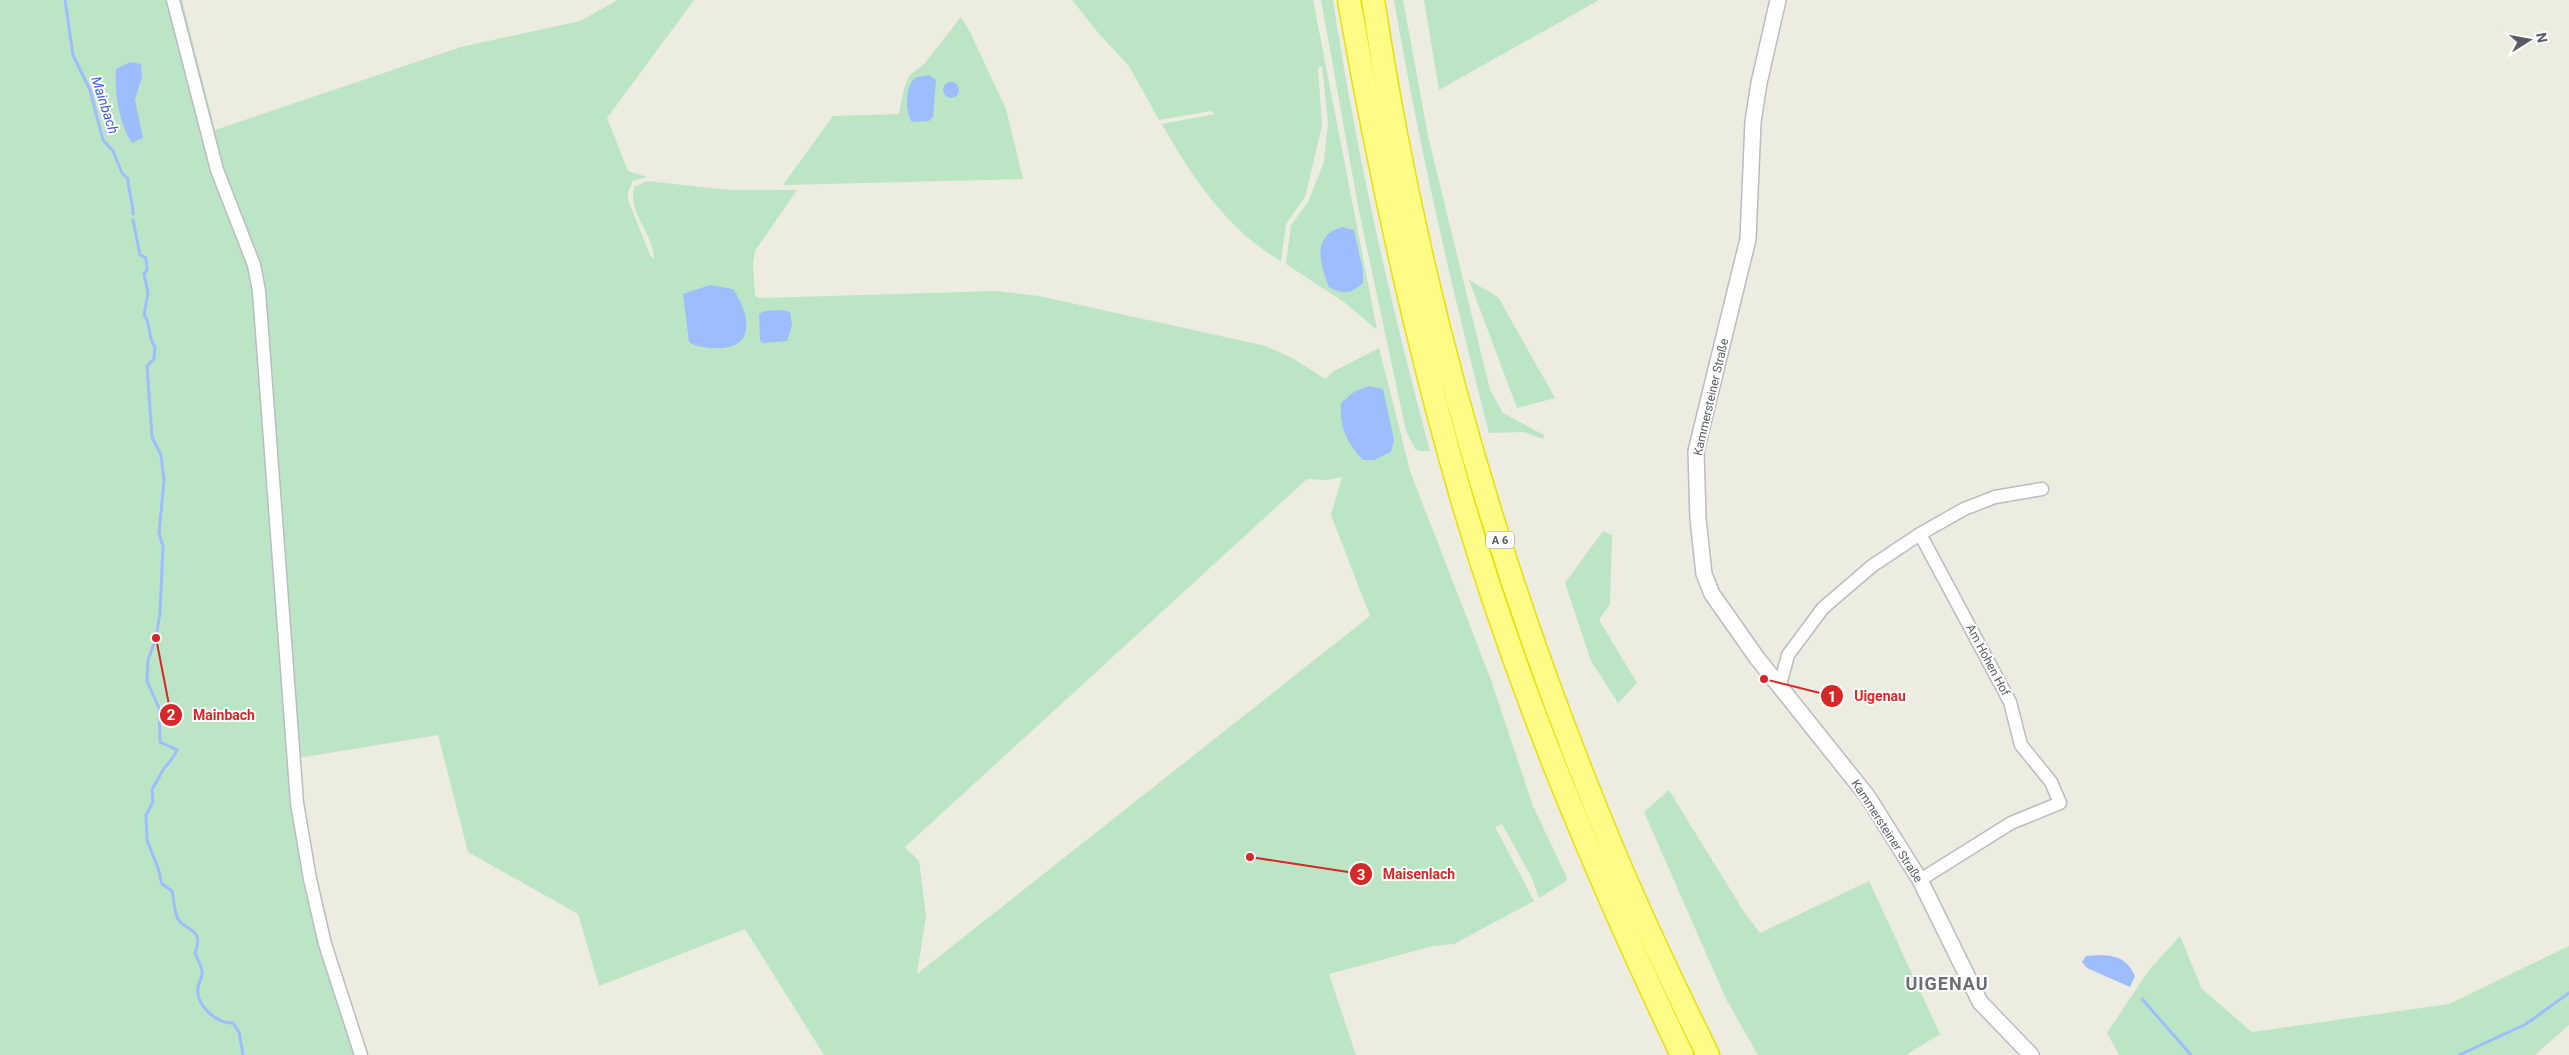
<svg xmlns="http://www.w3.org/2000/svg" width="2569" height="1055" font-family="Roboto,sans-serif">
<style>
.green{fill:#bce5c6;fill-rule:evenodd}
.water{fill:#9ebdff}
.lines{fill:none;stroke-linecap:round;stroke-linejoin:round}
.stream{stroke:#9ebdff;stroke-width:3}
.minor-casing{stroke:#bbbcc2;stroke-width:15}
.tertiary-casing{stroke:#bbbcc2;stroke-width:18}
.motorway-casing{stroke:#edde00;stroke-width:25}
.minor{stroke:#fff;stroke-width:12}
.tertiary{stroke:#fff;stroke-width:15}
.motorway{stroke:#fdfc87;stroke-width:22}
.labels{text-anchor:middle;stroke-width:4;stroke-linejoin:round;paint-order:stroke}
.shield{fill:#fff;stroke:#8b8c91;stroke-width:1}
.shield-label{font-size:11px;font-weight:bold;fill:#595b62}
.street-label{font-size:12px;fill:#595b62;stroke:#fff}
.water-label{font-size:14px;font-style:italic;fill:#4160c2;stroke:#fff}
.district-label{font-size:18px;font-weight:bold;letter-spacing:1px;fill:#6a6d74;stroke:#fff}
.leader{fill:none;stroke:#d62828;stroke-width:2}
.callout-dot{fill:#d62828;stroke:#fff;stroke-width:2}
.mark-label{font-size:15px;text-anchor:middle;font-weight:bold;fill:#fff}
.callout-label{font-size:14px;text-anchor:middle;font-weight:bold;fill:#d62828;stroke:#fff;stroke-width:4;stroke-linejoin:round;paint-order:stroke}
</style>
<rect width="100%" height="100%" fill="#ecece0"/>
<path class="green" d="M0 0H182L215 130 461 47 580 21 618 0H694L607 118 628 171 647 177 633 181 628 192V200L650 255 654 259C654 235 627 211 634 187L647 181 729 190H797L755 251 753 264 755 295 758 298 997 291 1039 296 1266 346 1294 359 1325 379 1334 371 1379 348 1410 471 1491 680 1533 806 1567 878 1565 882 1539 898 1532 878 1502 824 1495 827 1534 901 1454 944 1433 946 1329 974 1356 1055H824L745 929 599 986 578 914 468 852 438 735 292 759 298 833 362 1055H0ZM1342 477 1331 515 1370 616 917 974 926 916 919 861 905 847 1307 479 1327 480Z
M1072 0H1313L1377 330 1344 302 1286 264 1291 225 1308 202 1324 162 1328 122 1322 66 1318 68 1322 126 1305 197 1286 224 1281 261C1228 231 1191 176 1162 124L1215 114 1211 111 1159 120 1129 66 1100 35Z
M1321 0H1333C1356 152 1390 302 1430 451H1420L1415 449 1406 431 1359 211Z
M1394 0H1403L1428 136 1490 390 1503 413 1544 435 1543 439 1524 432 1489 433C1452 290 1419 146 1394 0Z
M1424 0H1599L1439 90Z
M961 17 970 32 1006 109 1023 179 783 185 833 116 899 114 904 88 909 76 925 63Z
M1469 280 1498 297 1555 398 1517 408Z
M1603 531 1612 535 1610 604 1599 620 1637 683 1618 703 1591 661 1565 583Z
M1669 790 1744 912 1760 933 1869 881 1940 1034 1906 1055H1758L1727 1001 1644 812Z
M2180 936 2202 989 2252 1032 2449 1004 2569 946V1025L2535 1055H2119L2107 1033 2149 970Z"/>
<path class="water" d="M130 62 141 64 142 77 135 100 143 138 132 143C119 124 114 92 116 69Z
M929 75 936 80 933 117 929 121 912 122C905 113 905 87 914 79 917 76 924 76 929 75Z
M943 90a8 8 0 1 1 16 0a8 8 0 1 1-16 0Z
M1342 227 1354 230 1363 271V283C1351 294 1343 295 1329 287 1320 264 1311 236 1342 227Z
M710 285 733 289C752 317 756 352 711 348 703 347 696 347 689 342L683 294Z
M783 310 790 312 792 325 787 341 763 343 760 340 759 314 764 311Z
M1369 386 1383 389 1394 440 1391 452 1374 460H1363C1347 444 1339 426 1341 403L1355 391Z
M2100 955C2118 956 2127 959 2135 976L2130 987 2087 968 2082 962 2086 956Z"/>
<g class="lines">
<path class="stream" d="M65 0 73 55 90 90 103 140 113 151 122 173 128 179C128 191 133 201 133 214
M133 220 140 255 146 258 147 270 144 274 148 293 144 315C152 325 147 337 155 347L154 359 147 366 152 437 161 455 164 481 159 533 163 546 160 613 156 638 148 660 147 681 159 708 160 742 177 750C174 758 170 761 165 767 160 774 157 782 152 789L153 802 146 815 147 840 158 868 162 884 172 891C174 900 174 911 178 919 185 931 205 928 195 953 197 958 202 966 202 972 203 977 199 982 198 987 195 1005 217 1024 233 1023L239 1032 243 1055
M2142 999 2191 1055
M2459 1055 2526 1024 2569 993"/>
<g class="minor-casing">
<path id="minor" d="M173 0 217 170 254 265 259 291 297 803 310 879 325 944 361 1055
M1920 534 2010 702 2021 745 2051 782 2060 803 2011 823 1920 880
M1780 685 1788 655 1823 608 1872 566 1920 534 1964 509 1995 497 2042 489"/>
</g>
<g class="tertiary-casing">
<path id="tertiary" d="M1778 0 1759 83 1753 122 1748 239 1696 451 1698 519 1704 574 1712 594 1757 658 1868 797 1888 829 1920 880 1980 1002 2031 1055"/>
</g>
<g class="motorway-casing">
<path id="motorway" d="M1349 0C1379 171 1415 339 1464 506 1520 695 1597 877 1682 1055
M1373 0C1417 292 1500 580 1614 852 1643 921 1675 988 1708 1055"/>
</g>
<use href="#minor" class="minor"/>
<use href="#tertiary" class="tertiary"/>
<use href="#motorway" class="motorway"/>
</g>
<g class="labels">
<rect class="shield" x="1486" y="531.5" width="28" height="17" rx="4"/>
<g class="shield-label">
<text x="1500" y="544">A 6</text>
</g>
<g class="street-label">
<text transform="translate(1711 397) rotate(-77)" y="4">Kammersteiner Straße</text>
<text transform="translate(1988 660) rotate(62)" y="4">Am Hohen Hof</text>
<text transform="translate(1887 831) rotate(57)" y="4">Kammersteiner Straße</text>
</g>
<g class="water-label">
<text transform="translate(105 105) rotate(72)" y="5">Mainbach</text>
</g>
<g class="district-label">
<text x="1947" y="990">UIGENAU</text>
</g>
</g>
<path class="leader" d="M1764 679L1832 696M156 638L171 715M1250 857L1361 874"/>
<g class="callout-dot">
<circle cx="1764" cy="679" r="5"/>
<circle cx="156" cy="638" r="5"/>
<circle cx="1250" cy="857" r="5"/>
<circle cx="1832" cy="696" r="12"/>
<circle cx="171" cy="715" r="12"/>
<circle cx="1361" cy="874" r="12"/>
</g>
<g class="mark-label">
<text x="1832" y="702">1</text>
<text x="171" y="720">2</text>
<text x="1361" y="880">3</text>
</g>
<g class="callout-label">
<text x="1880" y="701">Uigenau</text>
<text x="224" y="720">Mainbach</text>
<text x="1419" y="879">Maisenlach</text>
</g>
<g transform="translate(2529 40) rotate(79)" stroke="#ffffff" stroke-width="4" paint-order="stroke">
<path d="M0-4L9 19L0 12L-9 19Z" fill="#595b62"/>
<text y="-8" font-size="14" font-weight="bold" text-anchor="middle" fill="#595b62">N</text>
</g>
</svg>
